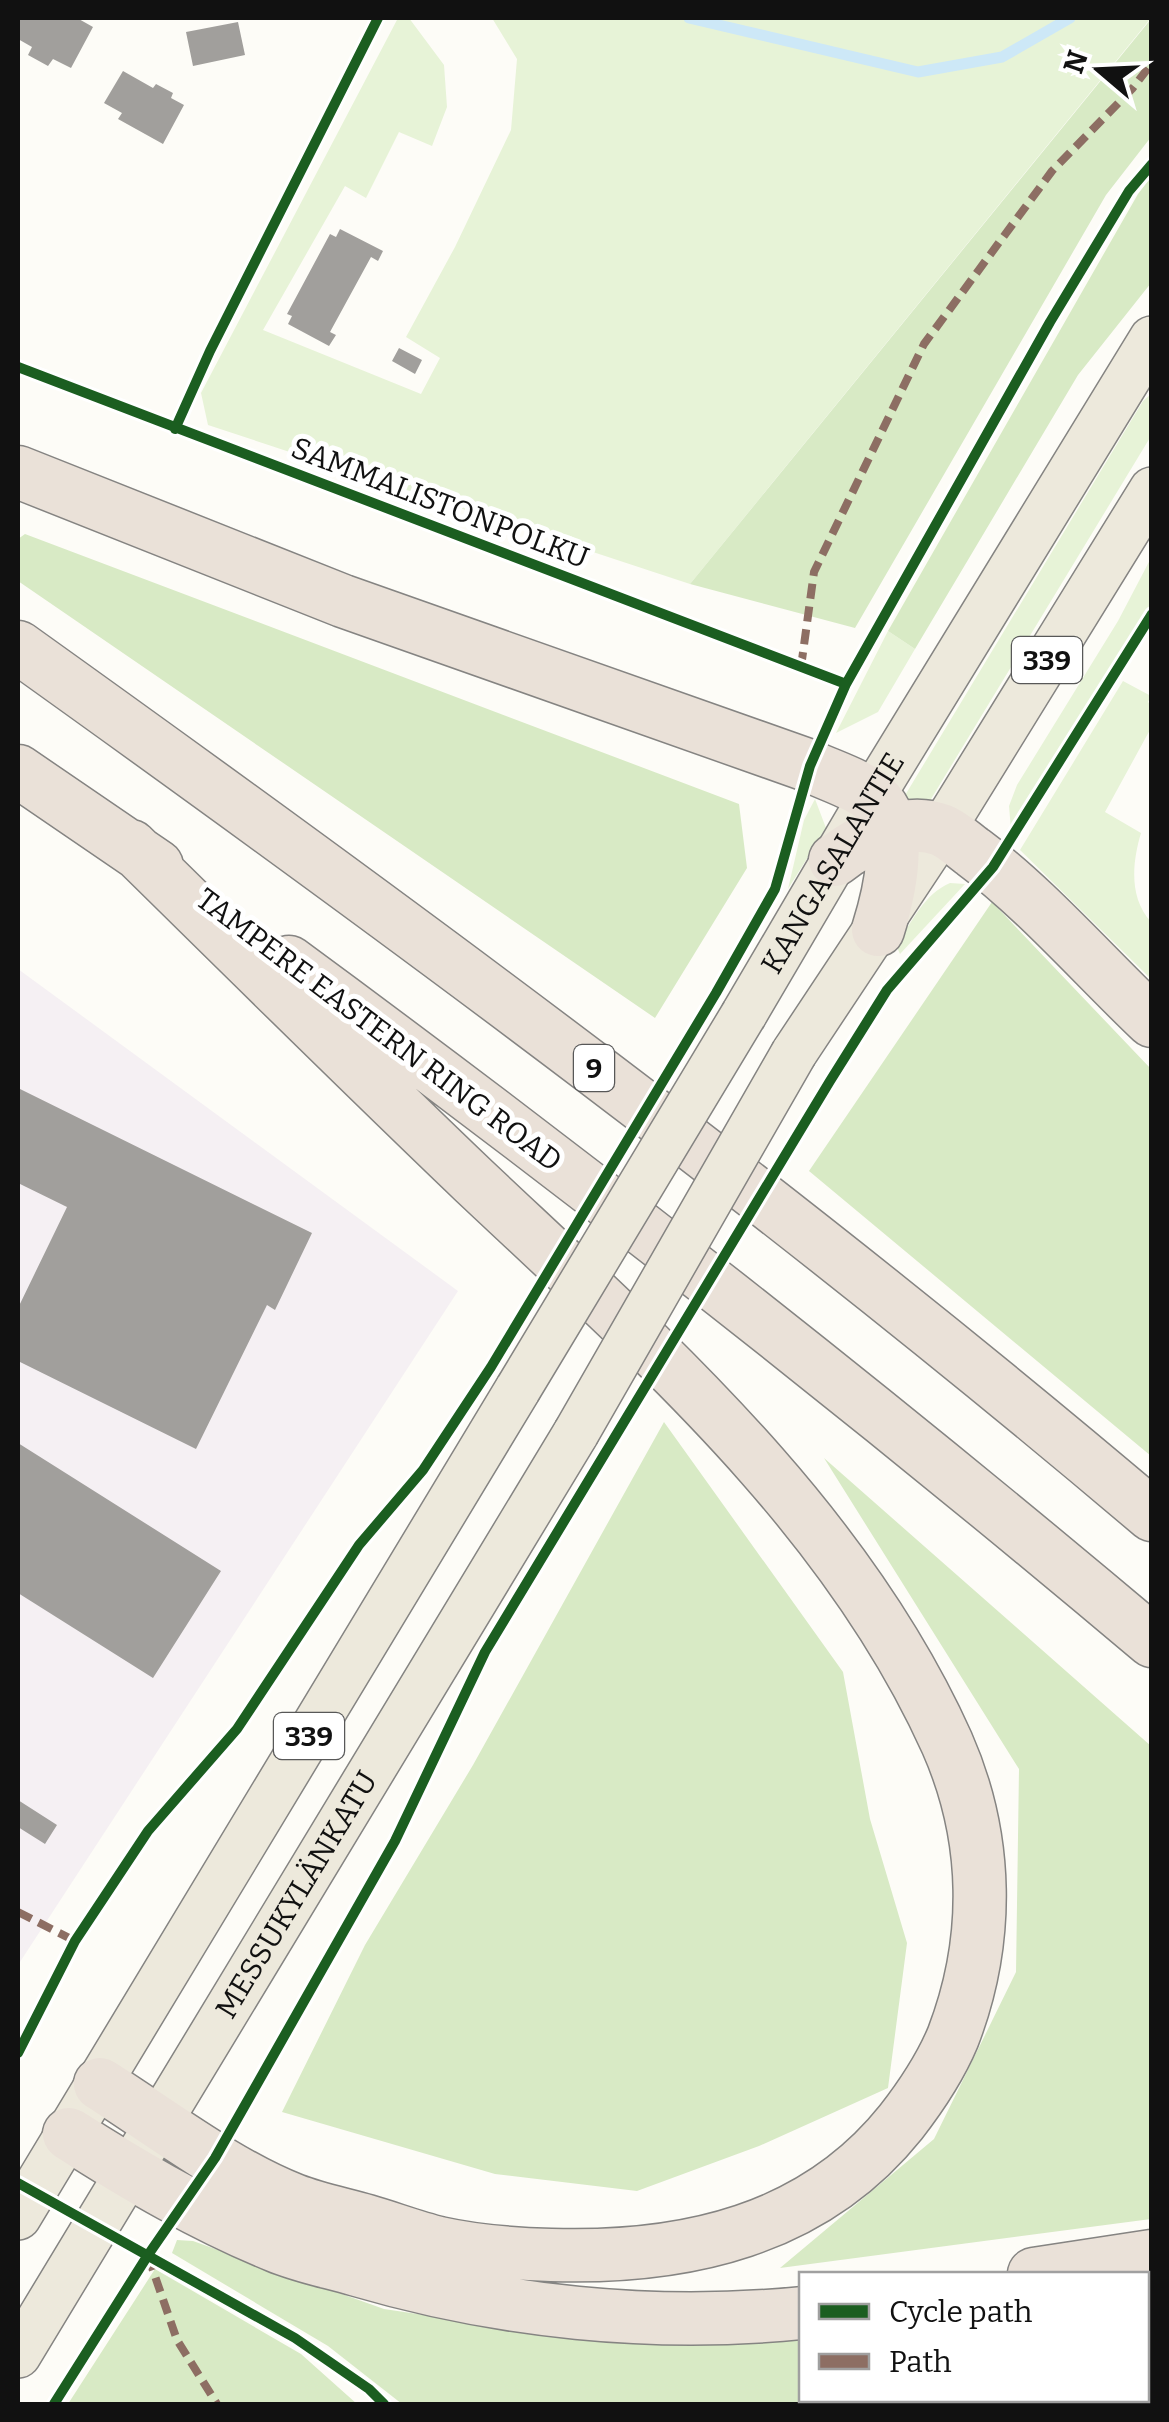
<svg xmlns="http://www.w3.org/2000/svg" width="1169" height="2422" font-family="Bitter,serif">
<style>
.industrial{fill:#f5f0f3}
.green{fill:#e7f3d7}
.forest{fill:#d8eac5}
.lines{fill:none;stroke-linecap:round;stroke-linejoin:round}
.stream{stroke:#cde8f7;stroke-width:11}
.building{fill:#a19f9c}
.primary-casing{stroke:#858482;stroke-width:48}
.highway-casing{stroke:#858482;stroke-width:55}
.primary{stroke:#ede9dc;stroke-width:45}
.highway{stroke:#eae1d8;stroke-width:52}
.primary-bridge-casing{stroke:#858482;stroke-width:48;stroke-linecap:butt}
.primary-bridge{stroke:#ede9dc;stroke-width:45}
.quiet{stroke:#8d6e63;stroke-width:8;stroke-dasharray:15 8;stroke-linecap:butt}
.cycleway-casing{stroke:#fff;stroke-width:16}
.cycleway{stroke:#1b5e20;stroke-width:10}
.labels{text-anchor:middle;stroke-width:10;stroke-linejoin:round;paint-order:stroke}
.shield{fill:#fff;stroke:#585858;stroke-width:2.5}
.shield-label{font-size:28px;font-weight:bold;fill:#111}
.street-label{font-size:30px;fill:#111;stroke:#fff}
</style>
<rect width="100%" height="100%" fill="#fdfcf7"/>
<path class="industrial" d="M18 969 458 1291 18 1965Z"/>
<path class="green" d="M398 18H409L444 65 447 107 432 146 399 132 366 198 345 186 263 330 421 394 440 358 406 337 455 247 511 130 517 59 492 18H1151L690 584 208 425 201 393Z
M1151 394V436L925 809 910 820 904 797 1143 401Z
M1151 558V603L1011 830 1009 806 1017 785 1118 621Z
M888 631 915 649 878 712 836 733Z
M1123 681 1151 696 1148 702 1151 705V728L1105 812 1141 833C1132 863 1129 898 1151 922V979L1020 850Z
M815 799 826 828 788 889 804 820Z
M950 883 965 884 900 954 896 945C912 922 924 894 950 883Z"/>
<path class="forest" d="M1151 19V137L1106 195 855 628 690 584Z
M1151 177V283L1078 375 915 649 888 631 1138 194Z
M25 534 739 804 747 868 655 1018 18 581V539Z
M992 902 1151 1069V1456L809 1171Z
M664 1422 843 1672 870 1819 907 1943 888 2088 759 2146 637 2191 495 2174 282 2112 365 1945 473 1765Z
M824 1458 1151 1746V2219L780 2268 934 2139 1016 1972 1019 1769Z
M177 2240 193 2241 384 2309 613 2343 801 2331 802 2400H1146V2284L1151 2283V2404H402L328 2346 172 2253Z
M155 2269 301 2354 357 2404H68Z"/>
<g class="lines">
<path class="stream" d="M689 18 918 72 1002 57 1070 18"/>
</g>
<path class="building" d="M18 18H77L93 27 71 68 53 59 48 66 28 55 32 47 18 39Z
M238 22 245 55 193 66 186 32Z
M123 71 153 88 156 84 173 93 171 98 184 105 163 144 118 119 122 113 104 103Z
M340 229 383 251 378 261 371 257 330 332 336 335 329 346 288 324 292 316 287 314 330 234 336 237Z
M399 348 422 360 415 374 392 361Z
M18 1088 312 1233 275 1310 267 1305 196 1449 18 1361V1308L67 1207 18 1183Z
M18 1443 221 1571 153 1678 18 1593Z
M18 1800 57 1825 45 1844 18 1827Z"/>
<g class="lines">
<g class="primary-casing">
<g id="primary">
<path id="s1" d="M744 1014 872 796 1152 339"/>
<path d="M794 1053 942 830 1152 490"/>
<path d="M18 2217 518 1389"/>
<path id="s2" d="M18 2355 576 1433"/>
</g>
</g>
<g class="highway-casing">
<path id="highway" d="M18 472 343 601 810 766C830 776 859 784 875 799 906 828 889 895 878 930
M18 647C405 924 788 1206 1152 1515
M18 771 157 866
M835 860C862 839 905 816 941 830 952 834 963 845 973 852 1034 897 1095 967 1152 1021
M289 962C584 1179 871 1404 1152 1641
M100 2084C160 2122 229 2175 294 2200 317 2209 343 2214 367 2221 391 2228 415 2237 439 2243 475 2251 514 2254 551 2255 685 2259 814 2231 901 2122 922 2095 940 2068 953 2037 990 1941 989 1838 947 1743 845 1516 651 1348 473 1180 358 1070 245 958 131 846
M69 2134C136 2177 203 2216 276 2246 302 2257 330 2262 357 2270 500 2312 653 2328 802 2313
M1034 2274 1152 2256"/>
</g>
<use href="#primary" class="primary"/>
<use href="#highway" class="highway"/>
<g class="primary-bridge-casing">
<path id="primary-bridge" d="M518 1389 744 1014
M576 1433 794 1053"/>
</g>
<use href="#primary-bridge" class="primary-bridge"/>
<path class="quiet" d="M801 667 814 572 924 344 1052 171 1132 89 1152 63
M18 1912 75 1941
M148 2256 177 2340 217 2404"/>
<g class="cycleway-casing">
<path id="cycleway" d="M18 367 846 684
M175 429 210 351 378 18
M18 2053 75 1941 148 1831 237 1729 359 1545 423 1470 491 1367 716 993 775 889 810 766 846 684 1050 322 1129 191 1152 164
M18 2183 295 2338 369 2389 384 2404
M54 2404 148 2255 215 2158 395 1841 485 1652 830 1081 887 990 993 867 1152 614"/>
</g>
<use href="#cycleway" class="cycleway"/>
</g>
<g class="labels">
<g class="shield">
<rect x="1012" y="637" width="70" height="46" rx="8"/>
<rect x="574" y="1045" width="40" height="46" rx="8"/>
<rect x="274" y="1713" width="70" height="46" rx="8"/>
</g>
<g class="shield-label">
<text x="1047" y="670">339</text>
<text x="594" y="1078">9</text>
<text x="309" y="1746">339</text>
</g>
<g class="street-label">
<text transform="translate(440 503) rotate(21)" y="10">SAMMALISTONPOLKU</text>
<text dy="10" stroke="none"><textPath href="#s1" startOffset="175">KANGASALANTIE</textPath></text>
<text transform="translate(379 1030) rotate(37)" y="10">TAMPERE EASTERN RING ROAD</text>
<text dy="10" stroke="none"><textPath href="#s2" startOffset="538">MESSUKYLÄNKATU</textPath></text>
</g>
</g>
<rect width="1169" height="2422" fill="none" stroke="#111111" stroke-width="40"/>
<rect x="799" y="2272" width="350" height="130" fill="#ffffff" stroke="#a0a0a0" stroke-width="2.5"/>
<rect x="819" y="2304" width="50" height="15" fill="#1b5e20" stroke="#a0a0a0" stroke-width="2.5"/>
<text x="889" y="2322" font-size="30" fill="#111111">Cycle path</text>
<rect x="819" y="2354" width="50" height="15" fill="#8d6e63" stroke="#a0a0a0" stroke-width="2.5"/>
<text x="889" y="2372" font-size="30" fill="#111111">Path</text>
<g transform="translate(1099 70) rotate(289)" stroke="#ffffff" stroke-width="8" paint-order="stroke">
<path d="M0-8L18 38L0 25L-18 38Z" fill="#111111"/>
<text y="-15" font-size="28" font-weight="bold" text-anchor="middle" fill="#111111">N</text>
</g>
</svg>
